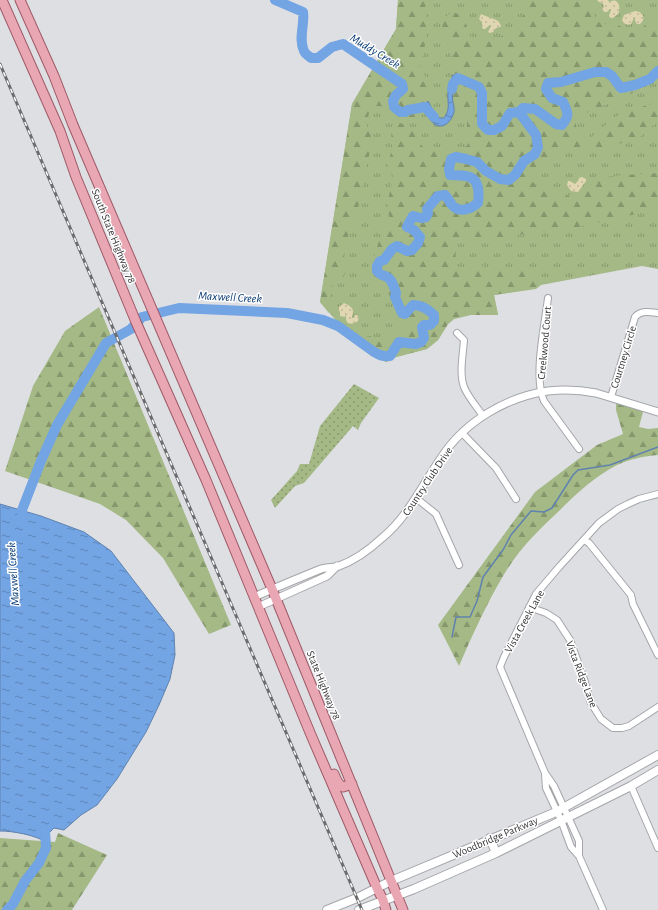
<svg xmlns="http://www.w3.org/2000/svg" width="658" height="910" font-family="'Alegreya Sans',sans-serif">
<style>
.grass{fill:url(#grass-tufts)}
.forest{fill:url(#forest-firs)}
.sand{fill:url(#sand-dots)}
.park{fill:url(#park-dots)}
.water{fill:url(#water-ripples);stroke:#6082af}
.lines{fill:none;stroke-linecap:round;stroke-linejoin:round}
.stream{stroke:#6082af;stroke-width:1.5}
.river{stroke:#73a4e3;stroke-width:10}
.minor-casing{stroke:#a4a6aa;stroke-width:8}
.tertiary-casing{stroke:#a4a6aa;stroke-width:9}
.secondary-casing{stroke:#a4a6aa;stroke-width:10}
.primary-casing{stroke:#9e5966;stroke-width:11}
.minor{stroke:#fff;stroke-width:6}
.tertiary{stroke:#fff;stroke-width:7}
.secondary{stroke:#fff;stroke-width:8}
.primary{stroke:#e8a7b3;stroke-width:9}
.rail-casing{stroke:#6c6c6f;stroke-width:3}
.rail{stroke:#fff;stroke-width:1.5;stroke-dasharray:4.5;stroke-linecap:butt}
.labels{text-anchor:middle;stroke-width:3;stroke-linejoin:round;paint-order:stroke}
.street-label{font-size:11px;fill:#333335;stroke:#fff}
.water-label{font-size:12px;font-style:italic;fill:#033770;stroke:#fff}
</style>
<defs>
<pattern id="grass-tufts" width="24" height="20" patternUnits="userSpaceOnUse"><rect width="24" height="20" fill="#a4b985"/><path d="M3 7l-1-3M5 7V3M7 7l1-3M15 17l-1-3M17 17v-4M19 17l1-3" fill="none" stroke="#86976e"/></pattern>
<pattern id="forest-firs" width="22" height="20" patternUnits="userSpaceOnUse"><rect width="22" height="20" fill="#a4b985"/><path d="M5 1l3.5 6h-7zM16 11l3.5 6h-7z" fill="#86976e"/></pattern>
<pattern id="sand-dots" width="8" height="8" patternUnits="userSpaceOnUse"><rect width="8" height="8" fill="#e0d6b1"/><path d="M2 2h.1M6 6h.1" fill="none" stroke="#c1b899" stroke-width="1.8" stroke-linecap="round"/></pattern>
<pattern id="park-dots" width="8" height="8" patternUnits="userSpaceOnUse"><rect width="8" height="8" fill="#a4b985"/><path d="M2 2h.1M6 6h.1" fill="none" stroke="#86976e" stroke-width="1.8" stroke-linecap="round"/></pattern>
<pattern id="water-ripples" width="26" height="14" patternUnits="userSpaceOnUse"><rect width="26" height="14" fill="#73a4e3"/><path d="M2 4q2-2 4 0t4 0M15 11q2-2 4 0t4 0" fill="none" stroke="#5f86b9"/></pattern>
</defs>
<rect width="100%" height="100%" fill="#dedfe3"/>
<path class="grass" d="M398 0H658V269L642 266 541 285 536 289 494 295 498 315H470L454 319 448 324 438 340 427 349 396 357 386 362 358 346 320 302 352 104 396 29Z"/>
<path class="forest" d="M398 0H425L427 36 420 68C423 73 430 82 431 87 434 98 420 120 408 119 397 117 396 111 389 108 384 106 378 106 373 106L369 112 367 126 371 135V146L356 218 350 227 344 257 346 270 344 276 339 280 334 279 329 303 331 308 329 313 320 302 352 104 396 29Z
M529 0H555L559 3 585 1 589 3 597 21 600 23 618 25 632 33 641 30 646 24 658 18V77L649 86 575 118 578 138 588 140 607 124 621 113 658 102V122L649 128 639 138 636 140 617 144 605 149 596 151 587 150 576 147 538 165 531 174V180L538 187 561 198 578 192 590 179 624 175 658 173V209L565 230 522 234 475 241 466 239 457 243C455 252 455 260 458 268H471L481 264 490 274 512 268 532 269 537 288 494 295 498 315H470L454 319 448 324 438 340 427 349 396 357 386 362 358 346 361 338 371 336 383 344 391 340 396 334 404 329 407 323 400 315 386 289 375 273 374 257 383 227 389 219 388 200 393 178 388 165 392 148 391 129 395 123C398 123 402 123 404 124 416 129 418 148 430 151 438 153 458 148 467 146L470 137 467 130V119L461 112 454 111C451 96 453 92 458 79L453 75 454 63 445 38 442 27 445 17 452 12C466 14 467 28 472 40L481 43 492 40 512 32 523 16 530 2Z
M99 307 231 625 209 634 163 558 126 520 100 504 5 471 33 386 65 331Z
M616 399 644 408 639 427 648 429 658 428V455C644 456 630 459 617 465 594 477 576 494 558 512 537 531 517 552 503 576 486 605 472 636 459 666L438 625 535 492 597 445 623 434 616 410Z
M58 833 107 855 72 910H0V838L55 842Z"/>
<path class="sand" d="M597 0H608L609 2C611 1 614 0 616 1 620 3 620 10 618 14 618 14 613 18 613 18H610L609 16 611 9H610L607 12H605L602 10 604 6 602 3 599 2Z
M635 11C644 12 646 19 640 24H637L635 21V17C633 19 632 23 631 24 627 26 623 23 622 20L624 15Z
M481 14C484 15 487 17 491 18 496 20 499 20 501 26L500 27 496 28 493 32 490 33 488 32 491 26 490 25 485 29H483L482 27V22L479 19Z
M582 177 586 179V181L578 192 571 191 567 185 568 181H570L575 184 578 181 579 178Z
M344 303C347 304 354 308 353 312 353 314 352 316 352 318H354L355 315H357L359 318 358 321C354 324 346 326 346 318 346 316 346 314 346 312L345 317 340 316V312L339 310V307Z"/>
<path class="park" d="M354 384 379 398 361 423 358 430 353 426 304 483 295 486 275 508 271 500 297 471 300 464H309L320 426Z"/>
<path class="water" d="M453 75 458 78C457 83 454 88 453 93 451 100 455 106 454 112 452 120 445 129 436 125 431 122 427 115 424 110L428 101 435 114 439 118H444C451 109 447 102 448 92 449 86 451 80 453 75Z
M0 504 41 516 84 532 111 551 174 633 175 655 170 679 159 705 146 732 117 779 97 805 81 815 64 830 54 828 48 834 46 842C35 835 13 831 0 831Z"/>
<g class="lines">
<path class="stream" d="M452 637 456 617H470L477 601 483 577 503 550 511 535 531 511 544 512 552 508 573 475 578 470 610 465 658 447"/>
<path class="river" d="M275 0 303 12C305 25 298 38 304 51 305 54 309 56 311 58H318L332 47 343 44 402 84 403 89 396 95 393 101 394 107 400 112H405L408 110 425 107 434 117
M452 89 453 84 458 78 479 87 482 93V124L488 130H494L502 126 510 113 519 112 523 108 535 109 556 124 562 125C570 115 568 113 563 102L552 98 546 89 548 83 561 82 595 72H606L612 76 621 88 635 85 650 79 658 71
M23 523 22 510 41 461 57 425 106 343 131 329 142 317 179 308 287 313 323 320 338 326 374 352C379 355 383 357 390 356L399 342 416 344 421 342 424 338 422 327 424 325H430L434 321V315C428 309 421 305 413 305L405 314 402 313 395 297 396 293C394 287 392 278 385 276 380 274 382 276 377 271V266L380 261 384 260 392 249 397 246 407 251 412 250 418 243 420 237 414 230 407 227 409 223 413 216 421 218 426 217 428 213 427 209 438 196 445 195C448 198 450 203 453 206 460 213 471 209 478 203 479 195 480 181 470 177 464 175 456 175 450 175L449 169 451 159 456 157 466 159 477 162 486 171 500 179 509 180 515 175 524 161 535 154 538 147 536 135 519 112
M7 910 13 904 25 881 39 863 46 848 45 830"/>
<g class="minor-casing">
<path id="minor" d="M548 298C545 324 533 377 544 401L579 449
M457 333 464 340C463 355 459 373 464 387 468 397 477 407 483 416
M611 397 635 317C641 310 650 312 658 313
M462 433 496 468 516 499
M416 498 436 514 459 565
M584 540 589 543 631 595 633 604 658 655
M529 607 546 613 557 620 570 640 583 676 591 703 601 719 613 728H622L629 726 658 707
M545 774 546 788 561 820 571 847 579 856 603 910
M631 786 658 848
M579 856V841L554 786 545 773 500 667 504 657 536 594 559 567 599 523 618 509 628 504 639 499 658 494"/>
</g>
<g class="tertiary-casing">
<path id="tertiary" d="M254 597C277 587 299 578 321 569 327 567 334 568 339 566 356 560 369 550 382 538 408 517 422 485 441 458 464 422 506 397 548 391 564 389 581 390 596 393L658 412
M258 607 327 576 337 566"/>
</g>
<g class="secondary-casing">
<path id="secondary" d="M490 838 496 853
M327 910 357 898 391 881 556 812 658 755
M359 910 414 889 496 853 631 786 658 770"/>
</g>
<g class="primary-casing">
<path id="primary" d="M2 0 60 131 76 177 136 322 206 480 311 735 377 888 383 900 386 910
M20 0 54 76 73 125 272 589 403 910
M334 774C336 779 338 785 343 787L352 784"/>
</g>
<use href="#minor" class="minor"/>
<use href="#tertiary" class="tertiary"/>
<use href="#secondary" class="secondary"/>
<use href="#primary" class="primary"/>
<g class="rail-casing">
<path id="rail" d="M0 64 362 910"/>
</g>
<use href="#rail" class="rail"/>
</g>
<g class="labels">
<g class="street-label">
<text transform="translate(114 236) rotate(68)" y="4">South State Highway 78</text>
<text transform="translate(544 343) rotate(-85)" y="4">Creekwood Court</text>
<text transform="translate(623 357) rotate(-73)" y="4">Courtney Circle</text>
<text transform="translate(427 481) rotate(-56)" y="4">Country Club Drive</text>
<text transform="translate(524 621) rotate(-61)" y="4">Vista Creek Lane</text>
<text transform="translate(582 674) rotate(69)" y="4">Vista Ridge Lane</text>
<text transform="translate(324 685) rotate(68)" y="4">State Highway 78</text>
<text transform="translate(495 837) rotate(-23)" y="4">Woodbridge Parkway</text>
</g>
<g class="water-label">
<text transform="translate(375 51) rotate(31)" y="4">Muddy Creek</text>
<text transform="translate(230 297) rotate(3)" y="4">Maxwell Creek</text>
<text transform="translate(13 574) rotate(-94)" y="4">Maxwell Creek</text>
</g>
</g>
</svg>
